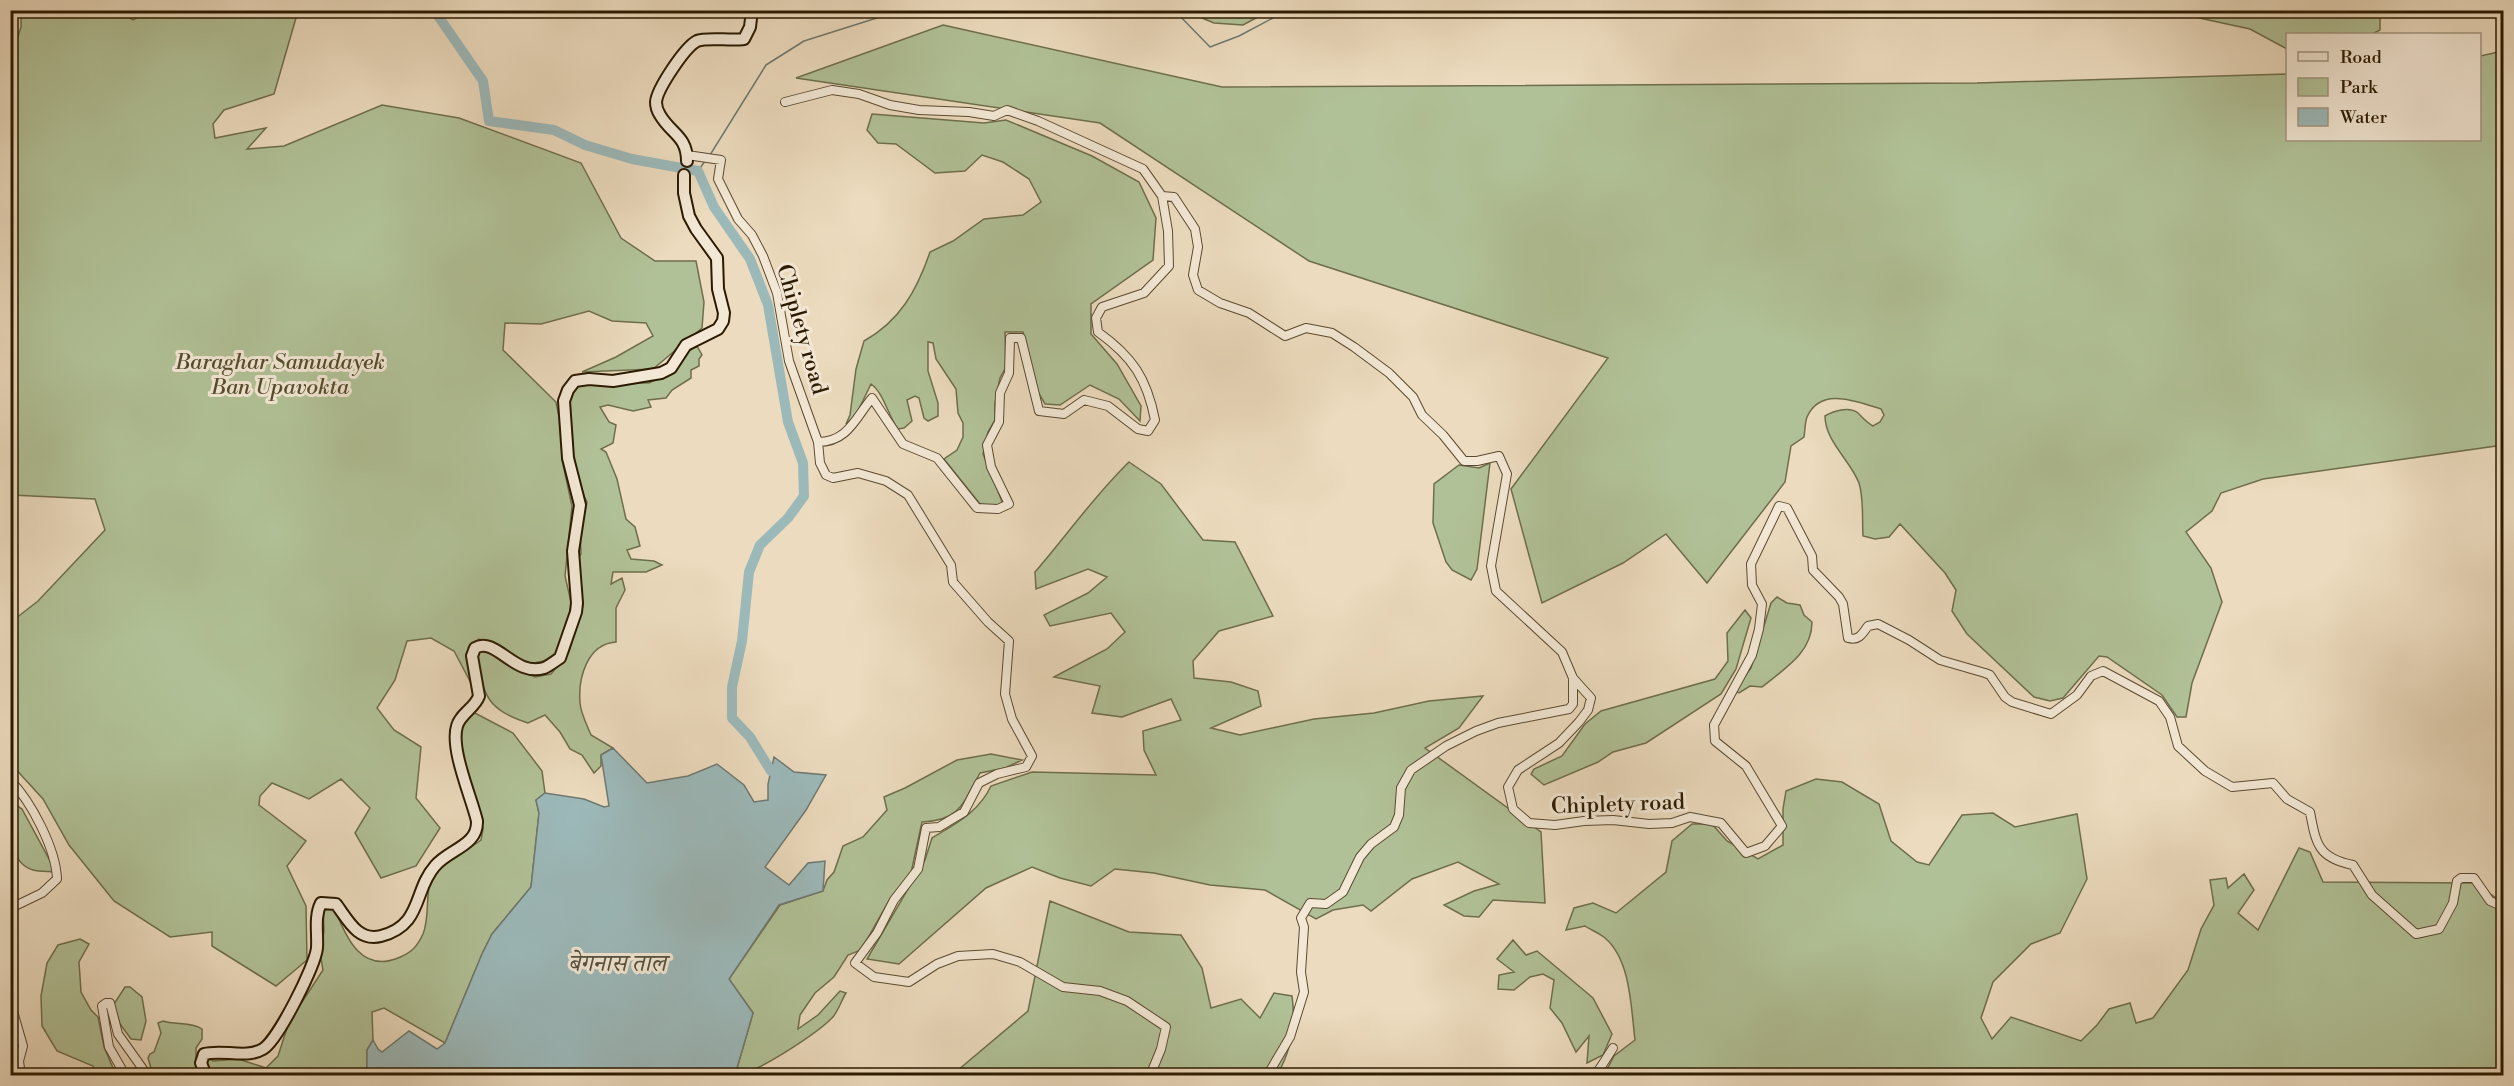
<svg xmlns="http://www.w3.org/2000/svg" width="2514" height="1086" font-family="'Libre Bodoni','Noto Serif Devanagari',serif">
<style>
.green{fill:#b1c197;stroke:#6e6e4c;stroke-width:1.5}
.water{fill:#9cb9ba;stroke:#6f7970;stroke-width:1.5}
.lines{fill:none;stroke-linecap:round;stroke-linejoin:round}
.stream{stroke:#6f7970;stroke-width:1.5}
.river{stroke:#9cb9ba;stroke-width:10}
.minor-casing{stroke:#5b4a30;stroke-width:10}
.secondary-casing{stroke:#2b1a00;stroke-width:14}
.minor{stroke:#f3e8d5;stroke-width:8}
.secondary{stroke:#f3e8d5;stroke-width:10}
.labels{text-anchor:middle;stroke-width:6;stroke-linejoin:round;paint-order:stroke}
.street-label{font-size:22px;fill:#2b1a00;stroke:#f3e8d5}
.park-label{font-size:22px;font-style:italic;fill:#534c2d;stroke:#f3e8d5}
.water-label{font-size:24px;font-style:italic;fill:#535241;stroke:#f3e8d5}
</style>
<rect width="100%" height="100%" fill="#ecdbbe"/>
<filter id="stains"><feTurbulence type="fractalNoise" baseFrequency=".00333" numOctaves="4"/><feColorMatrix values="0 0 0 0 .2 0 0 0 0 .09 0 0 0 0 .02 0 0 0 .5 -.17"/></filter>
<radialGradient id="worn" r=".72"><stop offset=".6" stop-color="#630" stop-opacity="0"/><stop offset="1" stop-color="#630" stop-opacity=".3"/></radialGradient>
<path class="green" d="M21 11H117L133 20 150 11H298L274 94 224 110 213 124 215 138 266 128 247 149 284 146 382 105 459 118 581 163 621 238 655 261H696L704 302 702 328 653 369 582 372 616 357 653 336 646 323 612 321 589 311 541 324 505 323 503 350 556 402 561 427 562 460 572 506 565 576 571 602 567 636 554 659 528 664 499 645 479 639 466 654 472 685 454 651 431 638 407 641 395 680 377 708 394 730 421 747 416 798 440 828 416 866 381 878 355 833 370 808 341 779 309 799 272 783 260 796 259 805 306 841 287 866 306 906 307 960 276 986 212 946V932L170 937 114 901 69 845 43 799 11 764V622L38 601 105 530 95 499 11 495 10 51 14 50 21 27Z
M1185 11H1269L1243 25 1214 23Z
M2167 11H2380V30L2372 34H2288L2287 49 2250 29Z
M943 25 1222 87 1977 83 2287 74 2288 140H2480V56L2503 51V445L2263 479 2221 493 2212 511 2186 532 2211 568 2222 602 2192 683 2186 717H2177L2162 695 2107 657 2099 656 2063 698 2050 701 2034 697 1967 634 1952 611 1956 590 1945 573 1900 524 1889 537 1875 539 1863 536C1862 520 1864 499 1859 483 1850 460 1825 441 1825 416 1833 411 1849 406 1858 413 1863 418 1866 422 1873 426L1880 422 1884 415 1881 409C1857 402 1821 386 1807 417 1805 422 1805 431 1804 437L1791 446 1785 482 1707 583 1666 534 1623 563 1542 603 1511 489 1608 358 1309 261 1100 123 796 78Z
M872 114 984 123 1006 120 1092 156 1139 182 1156 218 1153 260 1091 304V334L1117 364 1141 406 1140 421 1119 399 1090 385 1060 405 1045 404 1038 392 1023 332H1005L1006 367 1000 378 995 403V420L988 432 983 454 1003 504 990 507 980 504 944 459 957 450 963 437V423L958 413 956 389 936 359 933 343 928 342V371L938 403V416L928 421 924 418 919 398 915 396 907 400 912 421 904 428 898 429C888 416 884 393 871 384L856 415 846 424 850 415 856 369 864 341C900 321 917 290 930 252L953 241 984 219 1023 215 1041 202 1029 179 1003 162 982 155 965 171 935 173 896 144 878 143 867 130Z
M697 346 702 355 699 359V366L691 370V378L672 390 666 398 648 400 651 407 633 411 608 405 600 407 609 422 616 425 613 443 601 449 606 452 617 479 626 519 635 527 640 546 627 550 631 559 654 561 662 565 646 572H613L611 584 622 578 625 590 616 608V642C587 644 578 678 580 703 581 714 587 725 591 735L613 748 601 755V766L594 773 582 755 570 749 560 732 545 715 528 723C486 709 484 696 476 655L483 648 514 668 535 677 551 674 569 652 583 606 575 562 581 554 580 533 587 502C578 484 570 468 570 447 569 432 574 424 567 410L572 386 583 382 649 383 676 370 687 352Z
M1129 462 1161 484 1203 540 1235 542 1273 616 1219 631 1193 661 1194 678 1231 682 1258 691 1261 706 1211 728 1240 735 1314 719 1374 713 1429 701 1483 696 1459 728 1425 748 1541 832 1545 903 1493 900 1479 917 1464 916 1444 905 1474 891 1499 884 1458 862 1412 879 1371 911 1363 905 1333 910 1316 919 1265 890 1210 885 1154 873 1115 869 1091 886 1060 878 1032 867 986 888 899 964 867 959 925 860 932 838C955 824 979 812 991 786L1032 772 1156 775 1144 750 1143 731 1181 720 1171 699 1122 717 1092 713 1100 686 1054 677 1107 649 1125 632 1111 613 1050 626 1044 615 1088 593 1107 577 1088 569 1036 589 1035 572C1067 535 1094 496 1129 462Z
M1490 463 1477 569 1471 580 1452 570 1446 562 1433 523 1434 484 1459 465 1479 468Z
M1777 597 1787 603 1800 605 1804 615 1812 622C1812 653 1784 669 1762 687L1750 686 1739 693 1734 691 1751 668 1771 603Z
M1745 610 1751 618 1736 669 1721 694 1646 743 1613 752 1598 762 1544 785 1531 774 1534 769 1562 756 1585 724 1601 711 1715 679 1728 661 1727 633Z
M471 711 513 733 542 771 545 793 536 800 539 813 531 887 492 934 482 954 445 1043 384 1008 372 1012 373 1040 367 1050V1075H211L204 1057 213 1061 238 1059 266 1068 278 1056 289 1022 323 970 320 953 324 931 323 905 335 910C347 938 361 973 398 958 411 953 417 947 423 934 430 917 425 896 431 879 439 860 466 852 481 840L483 829 457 743 461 721Z
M991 754 1022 760 1005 768 980 773C963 803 961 820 922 822L911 873 890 899 861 950 848 955 834 977 815 993 800 1015 798 1029 818 1015 840 991 846 993C841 1001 838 1012 832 1018 817 1033 755 1075 735 1075L753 1013 729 979 780 905 823 891 827 880 834 872 843 846 863 837 887 810 884 797 905 788 957 760Z
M1816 779 1842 782 1879 804 1891 841 1917 862 1929 865 1962 815 1993 813 2015 827 2077 814 2087 879 2060 933 2031 944 1993 982 1981 1018 1992 1039 2011 1017 2081 1041 2097 1025 2109 1009 2130 1003 2136 1023 2153 1018 2188 970 2201 929 2214 905 2210 880 2226 878 2228 888 2244 874 2254 890 2238 913 2258 930 2299 848 2310 852 2323 882 2472 883 2475 876 2489 893 2503 903V1075H1604L1614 1056 1635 1040C1631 1008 1631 960 1605 938 1599 933 1591 930 1585 926L1566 930 1574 908 1593 903 1616 913 1666 872 1672 841 1692 824H1712L1727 841 1758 859 1783 845V809L1786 791Z
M11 802 22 809 56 872C49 871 40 872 33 870 6 862 11 823 11 802Z
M1050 901 1129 932 1181 935 1202 968 1211 1008 1241 999 1260 1018 1274 993 1292 996C1296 1024 1291 1051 1277 1075L951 1076 1028 1011Z
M80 939 89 944 79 962 81 992 91 1010 98 1017 104 1047 116 1075H98L93 1066 57 1051 42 1026 41 996 47 963 58 945Z
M1513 940 1526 955 1537 951 1593 998 1612 1034 1603 1055 1587 1063 1589 1036 1576 1052 1562 1023 1550 1008 1554 980 1543 974 1530 977 1514 990 1498 989 1499 975 1514 972 1497 959Z
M125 987H130L142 997 146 1021 141 1040 131 1039 120 1024 114 1004Z
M163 1021C174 1025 193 1022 202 1029V1039L196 1048V1068C184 1076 166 1076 153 1075L148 1058 150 1054 154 1052 161 1033 158 1023Z"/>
<path class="water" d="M613 748 647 783 688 776 717 764 744 785 754 802 768 800V784L774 757 794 772 826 775 806 810 765 867 789 885 808 863 825 861 823 891 779 905 729 979 753 1013 735 1075H367V1050L373 1040 378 1049 382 1052 409 1031 437 1049 445 1043 482 954 492 934 531 887 539 813 536 800 545 793 584 799 604 807 609 806 601 755Z"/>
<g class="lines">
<path class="stream" d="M1058 10 1074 16 1086 10
M1174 10 1210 47 1239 36 1288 10
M710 155 766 65 804 41 880 17 884 10
M698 171 705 161"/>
<path class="river" d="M434 10 483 81 489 121 554 130 585 145 632 159 698 171 714 207 750 259 768 305 788 422 803 463 804 496 788 518 760 545 749 572 742 641 732 687V718L750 737 771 771"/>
<g class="minor-casing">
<path id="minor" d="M785 102 832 90 859 94 890 105 919 110 969 112 994 116 1007 110 1038 121 1143 169 1162 196
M687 155 721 160 718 179 738 219 752 235 763 256 777 293 789 361 818 442C848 442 856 417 872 398L903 444 937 458 977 508 998 509 1009 504 991 467 987 445 999 422 1000 393 1009 373 1010 338H1021L1039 411 1064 414 1084 400 1108 406 1138 429 1148 431 1155 420C1147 379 1133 357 1098 332L1096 318 1102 307 1144 293 1169 266 1168 231 1162 196 1174 197 1195 229 1198 247 1193 275 1198 290 1220 303 1249 313 1285 336 1306 328 1332 333 1354 347 1389 373 1413 397 1422 415 1443 435 1464 461H1477L1499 456 1507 474 1491 566 1496 591 1562 652 1573 678 1591 698 1588 710 1579 722 1559 743 1518 770 1508 787 1513 809 1529 823 1555 825 1584 821 1613 820 1649 824 1672 823 1690 817 1721 823 1746 853 1765 846 1782 826 1746 766 1715 741 1714 725 1752 655 1759 629 1762 604 1752 585 1751 564 1779 506 1787 508 1812 556 1813 570 1839 597 1843 604 1848 638C1859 641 1862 634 1868 626L1878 624 1909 640 1940 660 1985 673 1990 675 2005 697 2012 702 2051 714 2077 695 2091 676 2103 671 2159 701 2170 717 2178 746 2205 771 2232 787 2273 783 2287 799 2310 812C2316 844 2318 858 2353 865L2372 895 2416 934 2439 929 2453 903 2457 881 2461 878H2474L2490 901 2504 907
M818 442 820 463 826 475 833 478 858 473 886 481 908 495 951 565 953 582 988 622 1009 641 1005 694 1012 719 1032 756 1026 767 997 774 979 783 964 812 939 827 926 828 918 869 894 900 877 933 855 963 874 977 909 982 937 964 958 956 993 954 1020 962 1063 987 1100 991 1127 1001 1166 1027 1161 1049 1150 1076
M10 780C31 801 56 849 57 879L42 893 13 907 10 911
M10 1001 23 1046 19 1061 21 1076
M120 1076 121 1068 109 1047 102 1006 106 1003H110L118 1034 145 1072 144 1076
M1267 1076 1290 1037 1304 992 1301 972 1304 927 1301 918 1310 903 1326 904 1343 892 1360 857 1371 844 1394 827 1399 815 1401 788 1411 770 1446 746 1476 731 1498 723 1569 709 1573 704V678
M1595 1076 1613 1048"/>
</g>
<g class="secondary-casing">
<path id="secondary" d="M687 161C687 136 671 134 660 115 658 112 656 106 656 102 657 89 685 47 697 41 706 37 731 41 744 39L750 27 752 10
M206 1076 201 1063 204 1054C223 1049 246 1059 263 1049 278 1040 315 966 317 948 318 933 314 917 321 903L336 904C348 920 358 942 381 936 423 925 413 891 435 866 449 849 478 846 477 821 471 796 450 749 457 726 460 714 475 708 479 696L472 656 475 648C496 636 514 677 544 668 549 666 555 661 560 658L576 612 577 603 573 551 580 505 568 458 564 401 568 390 575 381 589 379 613 381 661 373 671 368 686 345 718 329 723 321 724 313 718 289 717 258 696 229 689 216 684 193V175"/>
</g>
<use href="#minor" class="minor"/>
<use href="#secondary" class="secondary"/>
</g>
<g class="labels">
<g class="street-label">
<text transform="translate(803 329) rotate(74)" y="8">Chiplety road</text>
<text transform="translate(1618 803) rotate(-2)" y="8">Chiplety road</text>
</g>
<g class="park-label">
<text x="280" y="369">Baraghar Samudayek<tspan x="280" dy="25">Ban Upavokta</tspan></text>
</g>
<g class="water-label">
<text x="617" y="971">बेगनास ताल</text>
</g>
</g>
<rect width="2514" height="1086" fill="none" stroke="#ecdbbe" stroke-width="36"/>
<rect x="12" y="12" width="2490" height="1062" fill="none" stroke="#2b1a00" stroke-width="3"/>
<rect x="18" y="18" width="2478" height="1050" fill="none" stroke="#2b1a00" stroke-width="1.5"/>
<rect x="2286" y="33" width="195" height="108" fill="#f3e8d5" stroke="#a39680" stroke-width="1.5"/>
<rect x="2298" y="52" width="30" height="9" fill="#f3e8d5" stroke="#a39680" stroke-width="1.5"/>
<text x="2340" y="63" font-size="18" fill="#2b1a00">Road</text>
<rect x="2298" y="78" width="30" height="18" fill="#b1c197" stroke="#a39680" stroke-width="1.5"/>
<text x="2340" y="93" font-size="18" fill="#2b1a00">Park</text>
<rect x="2298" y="108" width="30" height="18" fill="#9cb9ba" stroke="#a39680" stroke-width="1.5"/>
<text x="2340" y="123" font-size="18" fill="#2b1a00">Water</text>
<rect width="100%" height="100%" filter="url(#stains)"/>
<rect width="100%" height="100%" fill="url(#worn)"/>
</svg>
